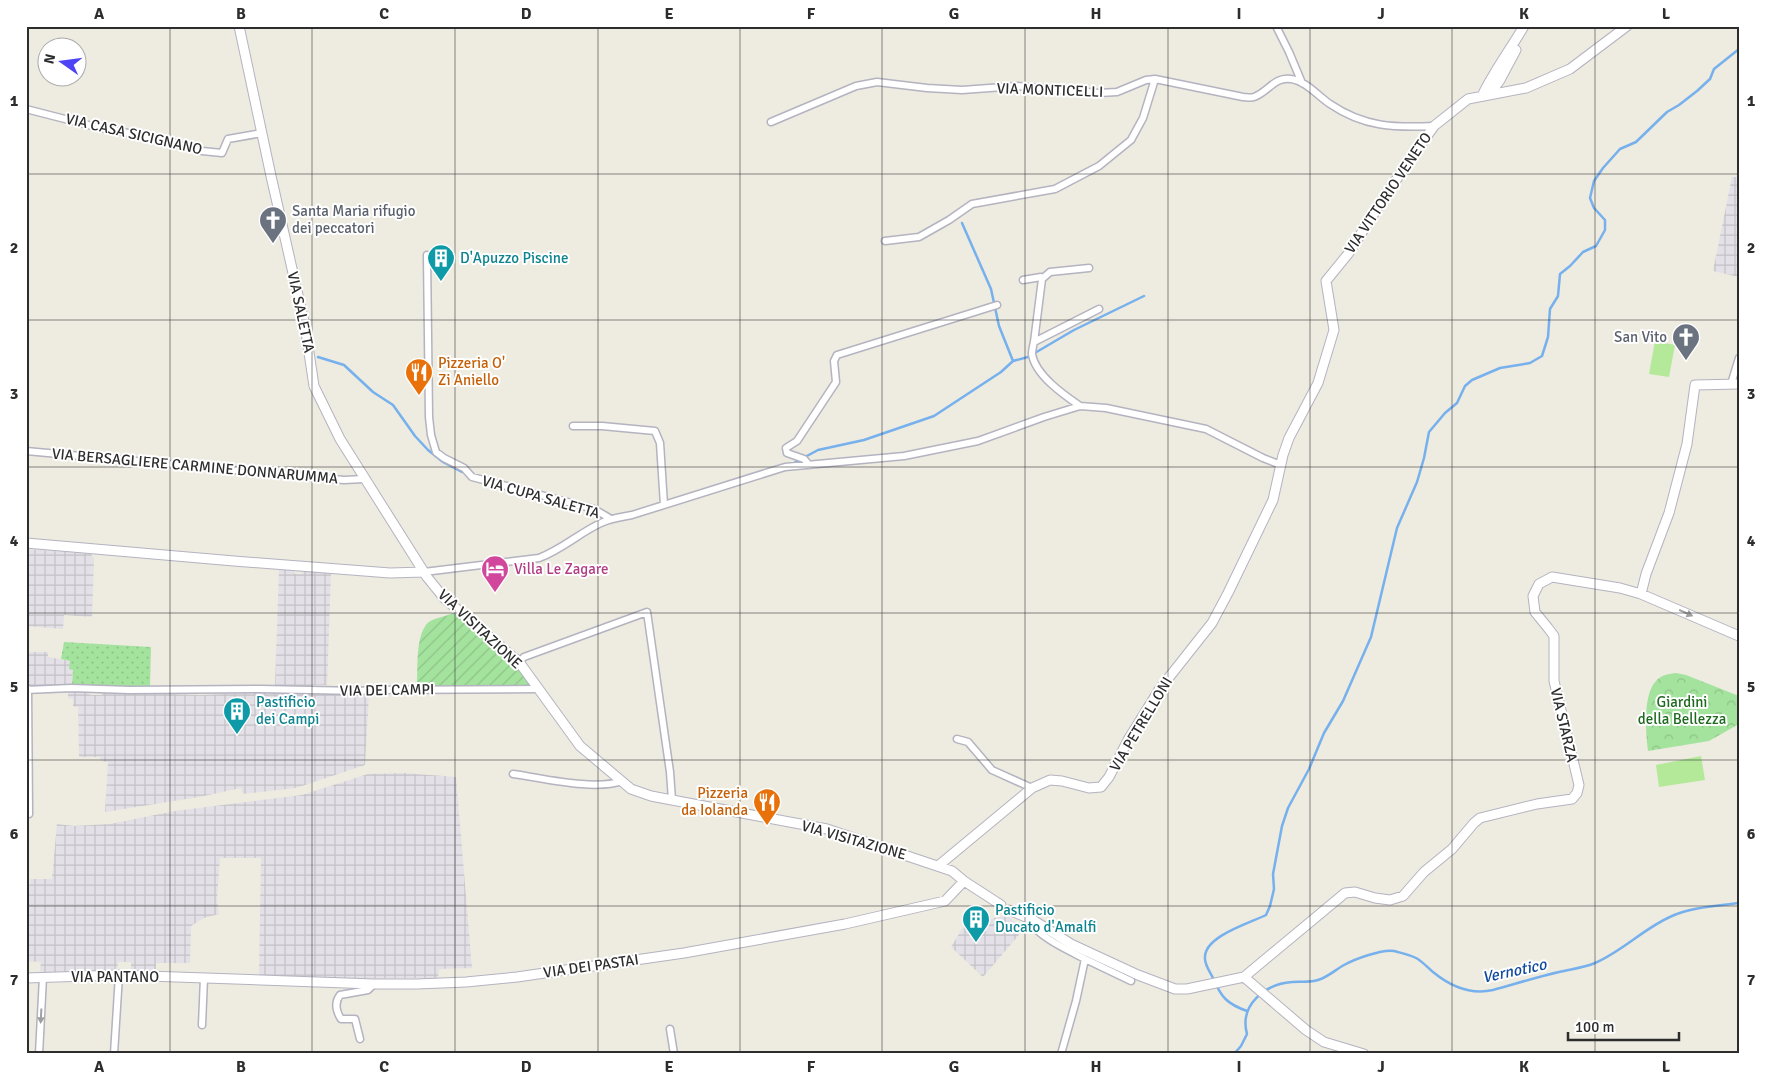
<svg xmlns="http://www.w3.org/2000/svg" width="1765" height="1080" font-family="Signika,sans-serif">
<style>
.industrial{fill:url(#industrial-grid)}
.grass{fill:url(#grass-dots)}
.park{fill:url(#park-crowns)}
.garden{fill:url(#garden-furrows)}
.pitch{fill:#b4e99a}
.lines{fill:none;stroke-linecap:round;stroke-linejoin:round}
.stream{stroke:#76b0ed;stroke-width:2.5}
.street-casing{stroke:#b4b3c0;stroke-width:9}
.secondary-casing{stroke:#b4b3c0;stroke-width:11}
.street{stroke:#fff;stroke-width:6}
.secondary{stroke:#fff;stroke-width:9}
.oneway{fill:#a0a0a0}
.grid{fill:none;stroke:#2d2d2d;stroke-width:1;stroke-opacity:0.55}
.labels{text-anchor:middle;stroke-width:4;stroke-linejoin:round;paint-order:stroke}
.street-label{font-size:15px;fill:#2d2d2d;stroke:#fff}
.worship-label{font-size:15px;fill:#5b616d;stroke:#fff;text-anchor:start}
.culture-label{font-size:15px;fill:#0d838f;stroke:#fff;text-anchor:start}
.food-label{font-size:15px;fill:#c56008;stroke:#fff;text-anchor:start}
.hotel-label{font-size:15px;fill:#b23c85;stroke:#fff;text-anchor:start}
.park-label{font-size:15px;fill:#1d6a1f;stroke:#fff}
.water-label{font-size:16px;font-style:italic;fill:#114a9d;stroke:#fff}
.neatline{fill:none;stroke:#2d2d2d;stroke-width:2}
.grid-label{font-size:16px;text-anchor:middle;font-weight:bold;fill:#2d2d2d}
</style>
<defs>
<pattern id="industrial-grid" width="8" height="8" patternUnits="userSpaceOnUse" patternTransform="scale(1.25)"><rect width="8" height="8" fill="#e3e0e7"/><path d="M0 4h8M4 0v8" fill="none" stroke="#c3c0c6"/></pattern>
<pattern id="grass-dots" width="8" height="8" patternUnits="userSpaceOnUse" patternTransform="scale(1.25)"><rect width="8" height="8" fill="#a4e39e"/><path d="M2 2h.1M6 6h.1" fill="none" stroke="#8ec388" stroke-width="1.8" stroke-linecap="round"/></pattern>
<pattern id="park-crowns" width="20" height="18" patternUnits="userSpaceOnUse" patternTransform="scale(1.25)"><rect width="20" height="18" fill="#a4e39e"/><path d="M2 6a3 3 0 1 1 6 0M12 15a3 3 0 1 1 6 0" fill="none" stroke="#8ec388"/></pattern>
<pattern id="garden-furrows" width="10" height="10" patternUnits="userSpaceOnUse" patternTransform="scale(1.25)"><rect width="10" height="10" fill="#a4e39e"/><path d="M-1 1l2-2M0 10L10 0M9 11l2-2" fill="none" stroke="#8ec388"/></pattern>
</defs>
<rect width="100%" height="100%" fill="#eeebe0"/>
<path class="industrial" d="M1732 177H1739V277L1713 271Z
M26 549 91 554 94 559 92 617 64 615 63 629 26 626Z
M279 569 293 570 295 574H302L303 571 331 573 327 685H314L303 688 275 686Z
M26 652H48V657L70 661 73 670 72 686 26 687Z
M68 690H81L91 695H102V690L167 691V694L202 695 269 692 369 693 365 765 296 788 243 794 241 788 199 797 105 812 108 762 101 761 100 757H79L78 707 73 706V699L68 698Z
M404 773 456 777 472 968 439 969 438 978 331 979 259 976 261 858H220L217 899 219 914 204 918 191 926 190 963H156V972H131V962H118L117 971 42 973 40 970 41 962 26 961V914L30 879H52L57 824 74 826 110 824 175 811 302 795 368 774Z
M1009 915 1013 921 1024 929 983 977 951 947 965 924Z"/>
<path class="grass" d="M64 642 151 647 150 686 142 688 72 686 73 670 69 669 70 661 61 659Z"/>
<path class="park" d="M1676 673 1686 675 1739 696V724L1709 741 1648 751C1646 732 1642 692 1658 679 1664 674 1670 674 1676 673Z"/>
<path class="garden" d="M454 612 515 663 531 685 417 686C418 669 415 633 429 622 436 617 447 617 454 612Z"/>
<path class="pitch" d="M1655 341 1675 345 1669 377 1649 374Z
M1701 756 1705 780 1659 787 1656 765Z"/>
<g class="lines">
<path class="stream" d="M962 223 991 289 999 326 1013 361
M318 357 344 365 373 392 393 405 415 436 428 450 443 462 462 472
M792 464 818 450 864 440 934 416 1001 372 1013 361 1028 357 1074 330 1144 296
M1247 1011C1227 1004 1221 997 1213 978 1210 972 1204 964 1205 957 1205 936 1250 923 1266 915L1270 906 1274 889 1273 874 1282 826 1288 808 1309 769 1324 733 1343 701 1371 637 1397 528 1417 482 1424 458 1429 432 1445 413 1457 403 1465 386 1472 380 1500 368 1530 363 1542 356 1548 337 1550 309 1558 296 1560 274 1570 266 1583 252 1596 246 1605 230V220L1594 208 1590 198 1594 181 1603 168 1620 149 1636 142 1667 112 1679 105 1697 91 1710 79 1714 69 1739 49
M1234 1054 1241 1046 1247 1034C1239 1005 1265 984 1292 982 1300 981 1309 983 1318 980 1328 977 1335 970 1344 965 1355 959 1382 949 1394 951 1401 953 1410 955 1416 958 1422 961 1428 968 1433 972 1450 986 1471 995 1493 990 1515 984 1537 977 1559 972 1571 969 1583 968 1595 963 1623 951 1644 928 1672 916 1692 907 1717 906 1739 903"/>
<g class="street-casing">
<path id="street" d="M1276 26 1289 52 1302 83
M26 109 96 127 155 138 202 151 222 153 228 139 262 133
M771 122 856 86 877 82 927 88 962 90 1017 86 1099 93 1117 92 1146 80 1155 79 1243 97C1246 97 1251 98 1254 97 1268 92 1275 76 1291 79 1306 81 1318 96 1330 104 1364 127 1394 128 1434 126
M885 241 919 237 949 220 972 204 1055 189 1099 166 1131 140 1143 118 1155 79
M427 255 429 417 431 435 436 452 444 458 464 468 472 477 594 509 611 519
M1042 279 1050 272 1089 268
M1023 280 1041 277 1042 279
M1034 342 1042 279
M1731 384 1739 358
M1080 406C1064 395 1035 375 1032 354 1032 350 1033 346 1034 342L1099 309
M573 426H602L655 431 660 443 664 505
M26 451 344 480 364 479
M809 465 804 459 787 453 786 448 797 441 836 382 834 361 837 355 997 305
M424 572 539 558C563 549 579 533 601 523 611 518 622 517 632 515L785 467 904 456 978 441 1044 417 1080 406 1106 408 1206 429 1263 458 1281 465
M519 662 524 657 647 612 670 772 672 800
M28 689 29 814
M26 690 71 688 129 690 260 689 360 691 370 690 539 689
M957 739 968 742 992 770 1032 788
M513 774C543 778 594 791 622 781
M1026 918C1040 938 1064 948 1085 959L1076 1001 1061 1054
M1085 959 1131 981
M202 1025 204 978
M670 1029 674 1054
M360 1039 355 1019H341C336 1011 334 1003 340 995L368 990 374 984
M39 1054 43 977
M114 1054 119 975"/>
</g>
<g class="secondary-casing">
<path id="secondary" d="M239 26 271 176 305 326 314 386 340 439 427 577 444 598 519 662 580 746 631 789 651 796 672 800 827 829 952 871 964 881 1001 905
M1489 95 1500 80 1516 50
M1482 96C1494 71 1510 50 1524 26
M26 543 234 561 390 573 424 572
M1641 594 1739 636
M938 866 1032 788 1050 780 1062 781 1089 788 1101 787 1109 777 1128 740 1159 690 1212 623 1228 593 1273 500 1283 455 1289 438 1318 383 1334 330 1326 281 1348 254 1389 190 1434 126 1468 99 1526 88 1570 69 1627 26
M1009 910 1033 920 1071 944 1138 975 1175 989H1187L1244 977 1345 893 1355 892 1375 898 1390 900 1403 896 1424 872 1452 849 1474 823 1480 818 1537 804 1572 799 1577 793 1579 785 1554 681V636L1548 628 1535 612 1533 596 1539 584 1552 577 1620 588 1641 594 1646 574 1669 513 1687 444 1695 385 1739 384
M1244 977 1306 1030 1324 1042 1364 1054
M26 978 119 975 374 984H417L466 982 517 977 684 953 845 924 945 901 964 881"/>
</g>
<use href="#street" class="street"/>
<use href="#secondary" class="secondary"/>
</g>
<defs><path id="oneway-solid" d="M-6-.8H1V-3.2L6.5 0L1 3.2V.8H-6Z" transform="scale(1.25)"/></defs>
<g class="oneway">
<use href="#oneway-solid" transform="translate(1686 613) rotate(24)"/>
<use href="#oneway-solid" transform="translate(41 1016) rotate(93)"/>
</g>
<path class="grid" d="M170 26V1054M312 26V1054M455 26V1054M598 26V1054M740 26V1054M882 26V1054M1025 26V1054M1168 26V1054M1310 26V1054M1452 26V1054M1595 26V1054M26 174H1739M26 320H1739M26 467H1739M26 613H1739M26 760H1739M26 906H1739"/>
<defs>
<g id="church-pin" transform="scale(1.4375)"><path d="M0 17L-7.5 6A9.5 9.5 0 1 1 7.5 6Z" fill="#6b7280" stroke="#fff"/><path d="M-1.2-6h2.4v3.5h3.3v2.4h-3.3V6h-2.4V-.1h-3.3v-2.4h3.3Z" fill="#fff"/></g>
<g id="building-pin" transform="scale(1.4375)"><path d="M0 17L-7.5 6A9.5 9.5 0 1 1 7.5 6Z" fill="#0f9aa8" stroke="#fff"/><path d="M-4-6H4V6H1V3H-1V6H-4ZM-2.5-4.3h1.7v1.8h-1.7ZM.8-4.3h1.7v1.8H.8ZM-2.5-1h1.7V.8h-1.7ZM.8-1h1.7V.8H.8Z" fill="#fff"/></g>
<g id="restaurant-pin" transform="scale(1.4375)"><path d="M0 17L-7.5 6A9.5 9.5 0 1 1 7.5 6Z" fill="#e8710a" stroke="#fff"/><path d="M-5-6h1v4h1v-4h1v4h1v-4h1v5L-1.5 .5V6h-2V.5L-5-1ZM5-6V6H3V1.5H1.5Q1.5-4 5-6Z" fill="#fff"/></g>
<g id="hotel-pin" transform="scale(1.4375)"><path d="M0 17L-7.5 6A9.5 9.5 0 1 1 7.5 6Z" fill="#d1479c" stroke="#fff"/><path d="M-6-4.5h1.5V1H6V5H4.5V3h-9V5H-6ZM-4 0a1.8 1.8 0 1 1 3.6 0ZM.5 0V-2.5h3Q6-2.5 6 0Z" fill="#fff"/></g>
</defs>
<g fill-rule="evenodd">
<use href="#church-pin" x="273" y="220"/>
<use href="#building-pin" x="441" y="258"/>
<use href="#church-pin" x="1686" y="337"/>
<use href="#restaurant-pin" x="419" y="372"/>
<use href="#hotel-pin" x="495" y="569"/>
<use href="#building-pin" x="237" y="711"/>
<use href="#restaurant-pin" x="767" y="802"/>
<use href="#building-pin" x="976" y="919"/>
</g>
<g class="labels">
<g class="street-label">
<text transform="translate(1050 90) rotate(2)" y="5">VIA MONTICELLI</text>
<text transform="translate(134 134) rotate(13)" y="5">VIA CASA SICIGNANO</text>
<text transform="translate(1388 193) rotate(-56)" y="5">VIA VITTORIO VENETO</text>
<text transform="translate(301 312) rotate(78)" y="5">VIA SALETTA</text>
<text transform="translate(195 466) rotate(5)" y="5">VIA BERSAGLIERE CARMINE DONNARUMMA</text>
<text transform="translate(541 497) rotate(16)" y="5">VIA CUPA SALETTA</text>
<text transform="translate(480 629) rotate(43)" y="5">VIA VISITAZIONE</text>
<text transform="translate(387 690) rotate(-1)" y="5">VIA DEI CAMPI</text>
<text transform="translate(1141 724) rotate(-59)" y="5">VIA PETRELLONI</text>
<text transform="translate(1564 725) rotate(77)" y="5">VIA STARZA</text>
<text transform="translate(854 840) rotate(16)" y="5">VIA VISITAZIONE</text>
<text transform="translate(591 966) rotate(-8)" y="5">VIA DEI PASTAI</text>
<text x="115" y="982">VIA PANTANO</text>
</g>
<g class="worship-label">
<text x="292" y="216">Santa Maria rifugio<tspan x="292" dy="17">dei peccatori</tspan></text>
<text x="1667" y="342" text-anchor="end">San Vito</text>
</g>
<g class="culture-label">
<text x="460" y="263">D'Apuzzo Piscine</text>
<text x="256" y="707">Pastificio<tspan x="256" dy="17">dei Campi</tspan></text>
<text x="995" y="915">Pastificio<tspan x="995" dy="17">Ducato d'Amalfi</tspan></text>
</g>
<g class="food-label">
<text x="438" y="368">Pizzeria O'<tspan x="438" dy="17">Zi Aniello</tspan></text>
<text x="748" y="798" text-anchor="end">Pizzeria<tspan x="748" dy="17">da Iolanda</tspan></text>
</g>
<g class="hotel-label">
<text x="514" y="574">Villa Le Zagare</text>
</g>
<g class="park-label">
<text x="1682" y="707">Giardini<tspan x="1682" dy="17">della Bellezza</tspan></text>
</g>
<g class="water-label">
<text transform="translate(1514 970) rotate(-12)" y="6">Vernotico</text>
</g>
</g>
<rect width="1765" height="1080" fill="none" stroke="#ffffff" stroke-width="55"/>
<g transform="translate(62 62) rotate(284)"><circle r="24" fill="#ffffff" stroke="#ababab"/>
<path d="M0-4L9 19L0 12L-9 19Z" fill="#4e44f6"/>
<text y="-8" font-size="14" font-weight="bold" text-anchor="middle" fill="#2d2d2d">N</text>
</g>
<path d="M1568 1032v8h111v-8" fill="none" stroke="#2d2d2d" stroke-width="2.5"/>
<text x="1575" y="1032" font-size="15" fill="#2d2d2d" stroke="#ffffff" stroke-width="4" paint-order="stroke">100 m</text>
<rect x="28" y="28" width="1710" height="1024" class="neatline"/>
<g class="grid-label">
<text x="99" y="19">A</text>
<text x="241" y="19">B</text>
<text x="384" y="19">C</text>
<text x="526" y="19">D</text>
<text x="669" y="19">E</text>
<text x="811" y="19">F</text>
<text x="954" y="19">G</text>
<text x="1096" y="19">H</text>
<text x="1239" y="19">I</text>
<text x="1381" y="19">J</text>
<text x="1524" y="19">K</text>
<text x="1666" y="19">L</text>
<text x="14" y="106">1</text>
<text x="1751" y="106">1</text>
<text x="14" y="253">2</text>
<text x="1751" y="253">2</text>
<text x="14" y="399">3</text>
<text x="1751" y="399">3</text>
<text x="14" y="546">4</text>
<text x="1751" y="546">4</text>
<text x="14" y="692">5</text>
<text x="1751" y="692">5</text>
<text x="14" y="839">6</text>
<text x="1751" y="839">6</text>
<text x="14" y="985">7</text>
<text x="1751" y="985">7</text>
<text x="99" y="1072">A</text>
<text x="241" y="1072">B</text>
<text x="384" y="1072">C</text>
<text x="526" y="1072">D</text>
<text x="669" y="1072">E</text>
<text x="811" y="1072">F</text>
<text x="954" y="1072">G</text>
<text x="1096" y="1072">H</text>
<text x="1239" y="1072">I</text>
<text x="1381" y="1072">J</text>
<text x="1524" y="1072">K</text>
<text x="1666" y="1072">L</text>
</g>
</svg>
